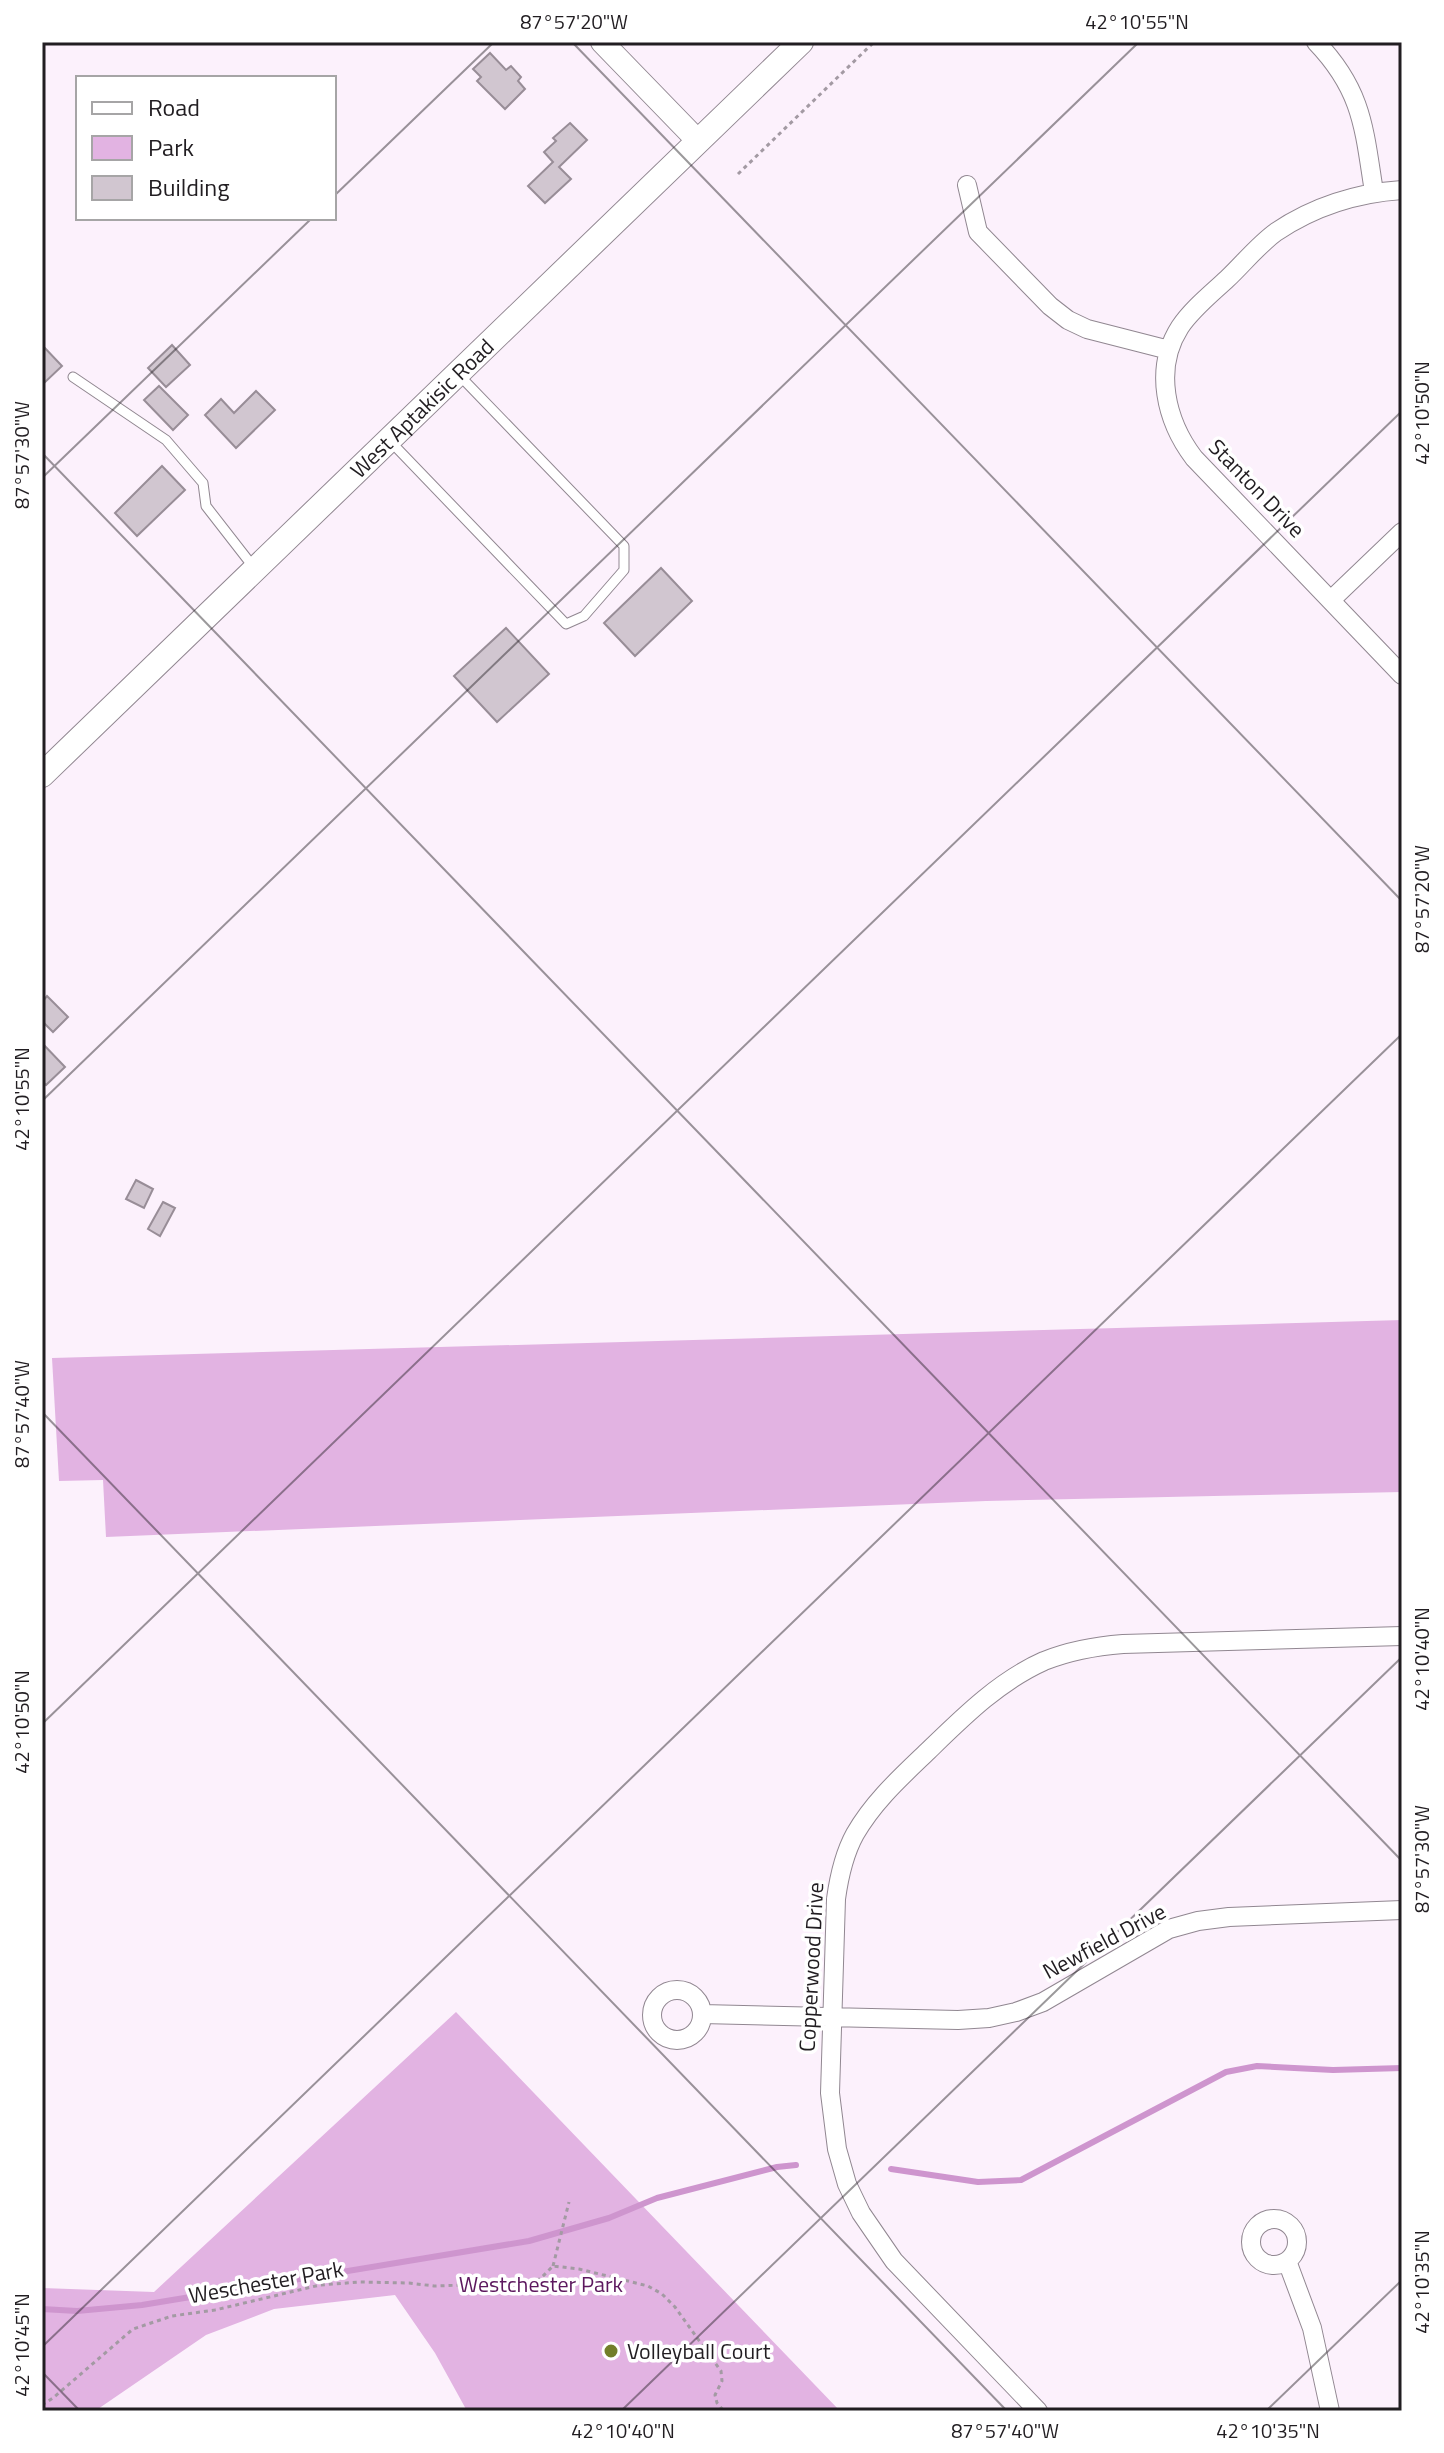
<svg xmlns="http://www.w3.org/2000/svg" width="1444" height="2453" font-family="'Titillium Web',sans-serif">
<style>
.green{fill:#e2b3e2}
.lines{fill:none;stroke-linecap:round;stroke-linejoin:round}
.stream{stroke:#ce95ce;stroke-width:6}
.building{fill:#d1c6d0;stroke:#988d97;stroke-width:2}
.service-casing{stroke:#918791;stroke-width:11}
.minor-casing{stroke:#918791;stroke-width:20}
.tertiary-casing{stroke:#918791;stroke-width:24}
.secondary-casing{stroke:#918791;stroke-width:26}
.path{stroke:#a39aa3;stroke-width:3;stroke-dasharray:4 4;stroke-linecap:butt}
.service{stroke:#fff;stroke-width:9}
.minor{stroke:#fff;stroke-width:18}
.tertiary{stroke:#fff;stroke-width:22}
.secondary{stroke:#fff;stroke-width:24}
.ticks{fill:none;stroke:#211d21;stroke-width:2;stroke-opacity:0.45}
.poi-dot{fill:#727e2a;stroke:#fff;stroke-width:3}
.labels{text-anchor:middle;stroke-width:7;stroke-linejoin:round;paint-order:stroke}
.street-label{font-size:22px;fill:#211d21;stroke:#fff}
.park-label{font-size:22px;fill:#5c185e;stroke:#fff}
.poi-label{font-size:22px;fill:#211d21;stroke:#fff;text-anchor:start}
.neatline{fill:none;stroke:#211d21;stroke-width:3}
.ticks-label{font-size:20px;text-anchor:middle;fill:#211d21}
</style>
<rect width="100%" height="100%" fill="#fcf1fc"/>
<path class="green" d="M1402 1320V1492L986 1501 106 1537 103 1480 59 1481 52 1358Z
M456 2012 840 2411H467L435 2353 395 2295 274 2309 206 2335 95 2411H42V2288L154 2292Z"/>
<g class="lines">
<path class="stream" d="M891 2169 978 2182 1021 2180 1226 2072 1257 2066 1333 2070 1402 2068
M42 2309 77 2311 142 2305 529 2241 609 2218 657 2198 777 2167 796 2165"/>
</g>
<path class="building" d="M490 53 506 70 511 66 521 77 518 81 525 89 505 109 477 81 481 77 473 69Z
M570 123 587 140 559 167 571 179 545 203 528 186 553 162 544 152 556 141 553 138Z
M42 345 62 366 42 385Z
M172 345 190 365 166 387 148 368Z
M159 386 188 415 173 430 144 400Z
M256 391 275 410 236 448 205 415 221 399 234 413Z
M162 466 185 490 137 536 115 513Z
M661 568 692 601 635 656 604 623Z
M506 628 549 674 497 722 454 676Z
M47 996 68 1017 53 1032 42 1021V1002Z
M42 1043 65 1067 46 1085 42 1081Z
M136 1180 153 1189 144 1208 126 1199Z
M163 1202 175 1208 160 1236 148 1229Z"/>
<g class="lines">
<g class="service-casing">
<path id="service" d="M73 377 166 440 203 483 206 506 255 569
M391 442 566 624 584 616 624 570V546L460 376"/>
</g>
<g class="minor-casing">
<path id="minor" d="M1316 42C1363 91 1364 129 1374 192
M967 185 978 232 1050 306 1068 320 1087 329 1169 350
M1402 190C1357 193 1313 207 1276 232 1258 245 1243 264 1227 279 1211 294 1192 309 1180 327 1153 369 1166 421 1194 458L1402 675
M1331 600 1402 532
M652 2015a25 25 0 1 1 50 0a25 25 0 1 1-50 0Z
M702 2014 958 2020 989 2018 1016 2012 1043 2002 1169 1929 1198 1921 1229 1917 1402 1910
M1251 2242a23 23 0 1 1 46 0a23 23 0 1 1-46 0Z
M1287 2261 1312 2328 1330 2411
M1038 2411 894 2261 861 2213 847 2184 837 2149 830 2093 836 1899C839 1877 844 1854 855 1834 874 1801 901 1777 928 1751 963 1717 999 1681 1044 1661 1069 1651 1097 1646 1123 1644L1402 1636"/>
</g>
<g class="tertiary-casing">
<path id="tertiary" d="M602 42 698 141"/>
</g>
<g class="secondary-casing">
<g id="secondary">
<path id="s1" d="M42 775 801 42"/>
</g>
</g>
<path class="path" d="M738 174 874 42
M553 2266 569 2202
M42 2405 53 2398 133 2329 172 2316 215 2310 320 2285 360 2282 409 2283 434 2286 523 2283 540 2279 553 2266 579 2269 648 2286 662 2294 675 2307 721 2371 722 2381 715 2395 717 2403 724 2411"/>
<use href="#service" class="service"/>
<use href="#minor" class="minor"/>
<use href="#tertiary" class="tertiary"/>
<use href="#secondary" class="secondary"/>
</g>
<path class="ticks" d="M572 42 1402 901M334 196 494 42M42 453 1402 1861M42 478 312 218M42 1101 1139 42M42 1412 1007 2411M42 1724 1402 411M42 2347 1402 1034M42 2372 80 2411M621 2411 1402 1657M1266 2411 1402 2280"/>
<circle class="poi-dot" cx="611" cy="2351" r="8"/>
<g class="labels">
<g class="street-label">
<text dy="8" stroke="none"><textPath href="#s1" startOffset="528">West Aptakisic Road</textPath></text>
<text transform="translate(1257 488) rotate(46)" y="8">Stanton Drive</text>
<text transform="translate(1104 1941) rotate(-28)" y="8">Newfield Drive</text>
<text transform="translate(811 1967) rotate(-87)" y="8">Copperwood Drive</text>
<text transform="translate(266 2282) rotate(-10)" y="8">Weschester Park</text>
</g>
<g class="park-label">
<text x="541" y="2292">Westchester Park</text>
</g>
<g class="poi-label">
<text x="627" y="2359">Volleyball Court</text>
</g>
</g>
<rect width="1444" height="2453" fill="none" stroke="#ffffff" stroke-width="88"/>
<rect x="76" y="76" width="260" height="144" fill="#ffffff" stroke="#a6a5a6" stroke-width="2"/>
<rect x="92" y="102" width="40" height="12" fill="#ffffff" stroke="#a6a5a6" stroke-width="2"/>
<text x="148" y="116" font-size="24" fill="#211d21">Road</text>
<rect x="92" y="136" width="40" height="24" fill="#e2b3e2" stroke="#a6a5a6" stroke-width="2"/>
<text x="148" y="156" font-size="24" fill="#211d21">Park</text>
<rect x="92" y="176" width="40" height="24" fill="#d1c6d0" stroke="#a6a5a6" stroke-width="2"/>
<text x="148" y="196" font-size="24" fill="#211d21">Building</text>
<rect x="44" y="44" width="1356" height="2365" class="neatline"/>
<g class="ticks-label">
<text x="574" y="29">87°57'20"W</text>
<text x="1137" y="29">42°10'55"N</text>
<text transform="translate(1422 413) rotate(-90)" y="7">42°10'50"N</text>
<text transform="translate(22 455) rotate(-90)" y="7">87°57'30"W</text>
<text transform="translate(1422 899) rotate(-90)" y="7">87°57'20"W</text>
<text transform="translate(22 1099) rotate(-90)" y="7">42°10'55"N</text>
<text transform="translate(22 1414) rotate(-90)" y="7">87°57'40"W</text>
<text transform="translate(1422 1659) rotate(-90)" y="7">42°10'40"N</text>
<text transform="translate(22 1722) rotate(-90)" y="7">42°10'50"N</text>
<text transform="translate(1422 1859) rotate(-90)" y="7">87°57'30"W</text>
<text transform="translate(1422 2282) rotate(-90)" y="7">42°10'35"N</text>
<text transform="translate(22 2345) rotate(-90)" y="7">42°10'45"N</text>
<text x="623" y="2438">42°10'40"N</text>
<text x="1005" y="2438">87°57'40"W</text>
<text x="1268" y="2438">42°10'35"N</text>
</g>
</svg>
